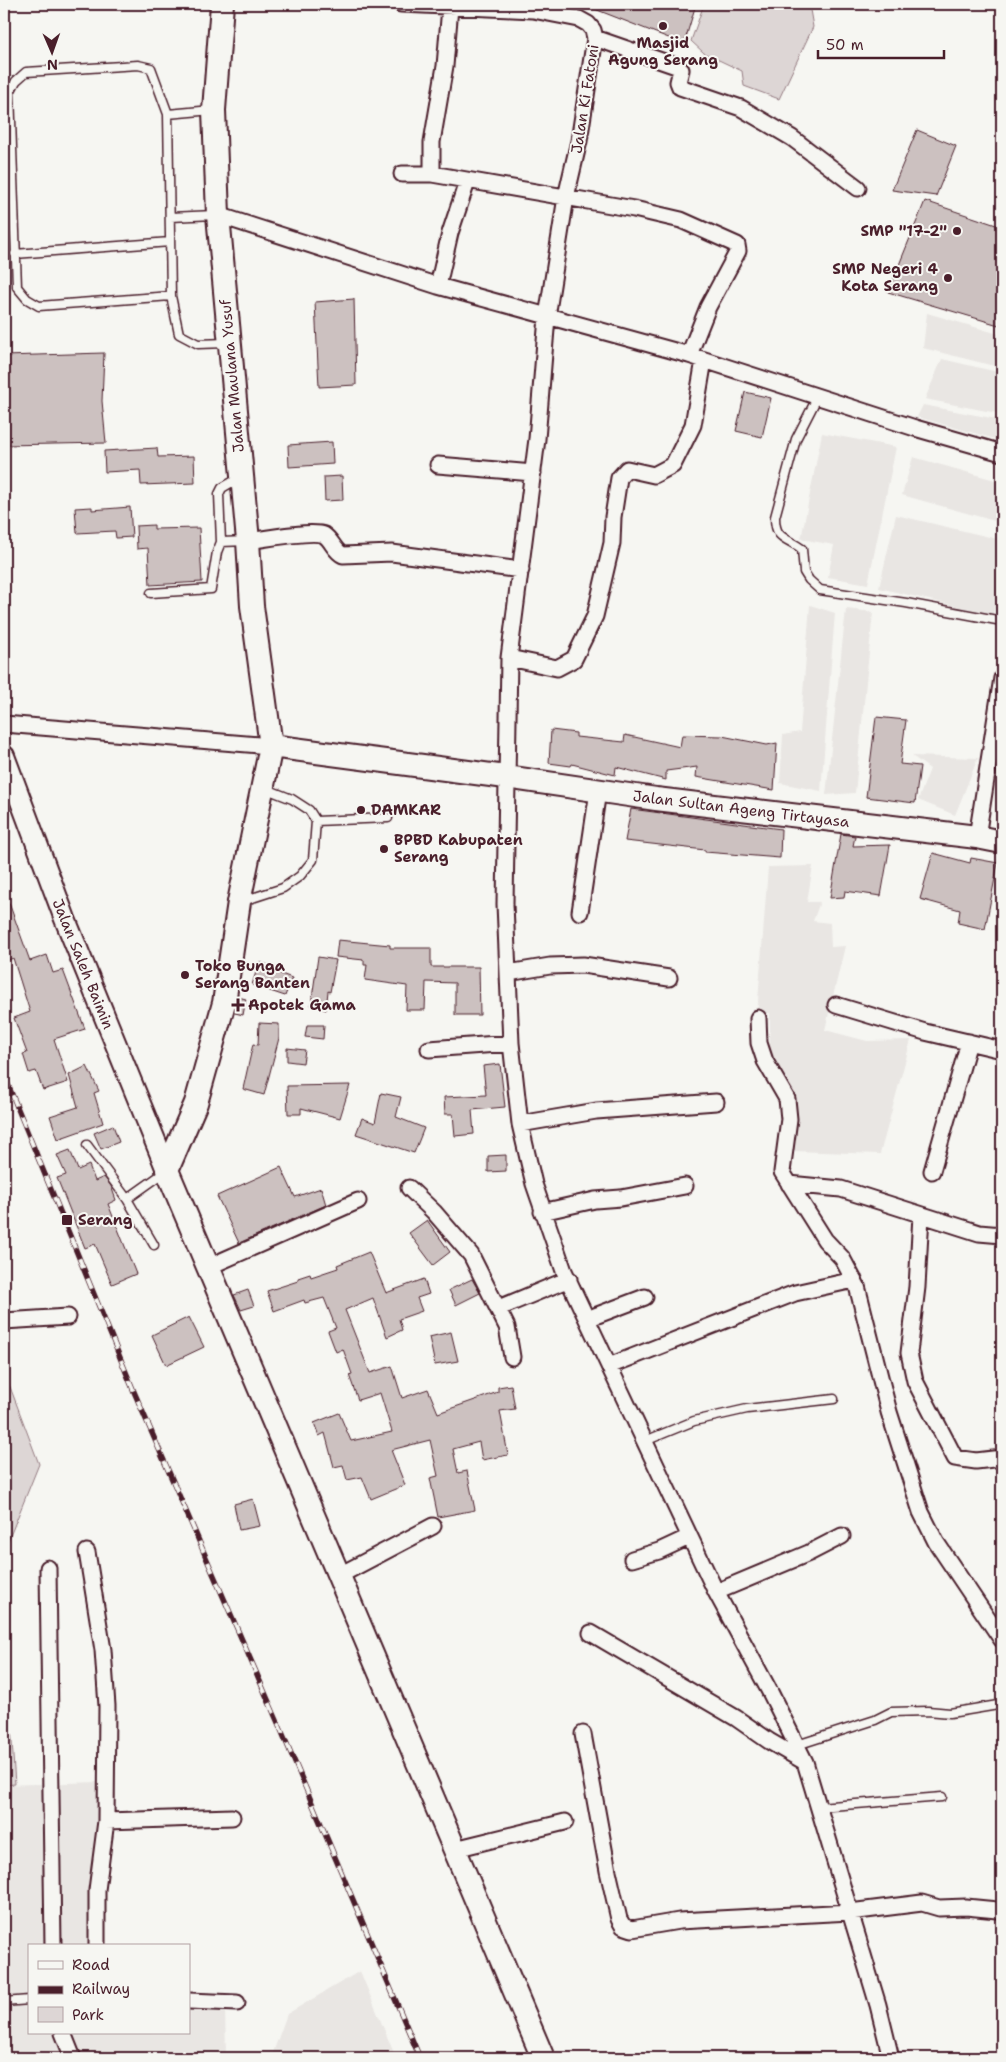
<svg xmlns="http://www.w3.org/2000/svg" width="1006" height="2062" font-family="'Shantell Sans',sans-serif">
<style>
.built{fill:#e9e6e3}
.green{fill:#ddd6d5;stroke:#947a80}
.building{fill:#ccc1c0;stroke:#4a1f2b}
.lines{fill:none;stroke-linecap:round;stroke-linejoin:round}
.service-casing{stroke:#4a1f2b;stroke-width:11}
.minor-casing{stroke:#4a1f2b;stroke-width:19}
.tertiary-casing{stroke:#4a1f2b;stroke-width:24}
.secondary-casing{stroke:#4a1f2b;stroke-width:26}
.service{stroke:#f6f6f2;stroke-width:8}
.minor{stroke:#f6f6f2;stroke-width:15}
.tertiary{stroke:#f6f6f2;stroke-width:20}
.secondary{stroke:#f6f6f2;stroke-width:22}
.rail-casing{stroke:#4a1f2b;stroke-width:5.5}
.rail{stroke:#f6f6f2;stroke-width:4;stroke-dasharray:11;stroke-linecap:butt}
.poi-dot{fill:#4a1f2b;stroke:#f6f6f2;stroke-width:2}
.labels{text-anchor:middle;stroke-width:4;stroke-linejoin:round;paint-order:stroke}
.poi-label{font-size:15px;font-weight:bold;fill:#4a1f2b;stroke:#f6f6f2;text-anchor:start}
.street-label{font-size:15px;fill:#4a1f2b;stroke:#f6f6f2}
</style>
<rect width="100%" height="100%" fill="#f6f6f2"/>
<filter id="ink" filterUnits="userSpaceOnUse"><feTurbulence type="fractalNoise" baseFrequency=".02" numOctaves="2"/><feDisplacementMap in="SourceGraphic" scale="10" xChannelSelector="R" yChannelSelector="G"/><feConvolveMatrix kernelMatrix="1 2 1 2 8 2 1 2 1" color-interpolation-filters="sRGB"/></filter>
<g filter="url(#ink)">
<path class="built" d="M927 313 1002 335V368L923 348Z
M942 359 1002 373V414L925 399Z
M923 405 1002 420V441L917 417Z
M822 433 896 447 868 584 828 577 834 545 801 539Z
M913 457 1002 482V523L902 495Z
M896 515 1002 540V575L993 615 879 588Z
M810 605 835 613 821 791 780 783 783 735 800 732Z
M846 609 873 612 855 793 826 795Z
M912 756 978 758 955 815 918 800 930 769Z
M813 866 807 902H820L813 921 830 923 831 947 845 946 825 1030 867 1041 911 1040 880 1154 793 1151V1098L770 1053V1013L757 1015 768 867Z
M99 1782 93 1946H29V2033H189V2002L225 2004 226 2058H4V1785Z
M360 1971 396 2058H271L287 2014Z"/>
<path class="green" d="M704 4H809L813 27 779 99 744 86 742 71 704 53 691 41Z
M4 1371 39 1464 4 1551Z
M4 1628 15 1784 4 1785Z"/>
<path class="building" d="M582 4H696L684 44Z
M917 130 956 146 936 196 892 190Z
M925 201 1002 227V326L888 292Z
M354 299 356 385 319 387 315 302Z
M104 353 102 401 106 443 4 445V356Z
M745 392 771 398 762 437 736 431Z
M332 442 333 464 289 467 288 445Z
M157 448 158 457 194 456 195 483 141 485 140 470 105 472 104 451Z
M342 476 343 500 325 501 324 477Z
M92 507V510L130 507 132 537 116 538 115 531 77 533 75 508Z
M154 525V529L199 528 202 582 150 585 148 548 137 549 136 526Z
M876 717 906 720 900 764 920 766 915 803 866 797Z
M551 730 576 733V737L624 742 625 735 680 747 682 735 722 736 767 745 777 743 774 790 696 777 697 767 666 771V780L616 767 615 775 572 764 571 766 549 763Z
M631 809 781 829 780 858 705 852V850L625 841Z
M841 834 855 836 853 846 890 845 881 896 845 891 844 897 830 898Z
M933 853 970 863 971 858 998 863 985 929 958 923 960 910 920 899Z
M4 892H5L30 961 47 955 53 973 63 970 85 1029 54 1039 68 1082 43 1090 36 1071 29 1073 23 1054 27 1053 14 1018 30 1012 13 958 4 962Z
M338 940 390 945V948H431V967H479L480 1015H455V983L426 982 425 1010H406L407 986 365 980 367 965H364V960L336 957Z
M318 957 336 960 330 992 328 991 326 1010 311 1005Z
M259 962 278 968 276 972 292 978 285 996 252 985Z
M238 997 246 999 243 1015 235 1013Z
M259 1023 279 1024V1038L264 1095 243 1089 253 1044 258 1045Z
M307 1025H324L323 1039 305 1037Z
M287 1048 305 1050 303 1063 287 1061Z
M500 1064 505 1107 472 1110 474 1134 455 1136 453 1114H445L444 1097 486 1095 483 1066Z
M87 1066 99 1091 94 1093 103 1123 58 1139 50 1116 78 1107 69 1075Z
M350 1085 340 1118 301 1108V1114H288L287 1086Z
M381 1093 401 1097 396 1117 424 1128 414 1153 356 1134 362 1118 375 1123Z
M113 1125 119 1142 101 1149 94 1133Z
M70 1150 78 1170 89 1165 95 1181 104 1177 111 1186 116 1200 108 1204 136 1274 112 1284 95 1244 85 1248 57 1178 66 1175 57 1155Z
M506 1155V1171L488 1172V1156Z
M281 1167 295 1197 321 1188 326 1205 239 1243 217 1196Z
M427 1220 450 1252 433 1265 409 1233Z
M369 1252 386 1293 424 1279 429 1294 417 1298 422 1311 399 1319 402 1330 387 1337 373 1298 345 1310 370 1373 392 1366 402 1398 428 1389 438 1413 498 1392V1387L511 1385 515 1409 500 1411 508 1455 482 1460 479 1442 453 1449 458 1473 467 1471 475 1510 438 1517 430 1478 438 1476 430 1440 391 1450 405 1485 371 1499 362 1477 347 1480 343 1465 334 1467 325 1433 319 1436 314 1423 339 1413 351 1441 392 1432 380 1393 358 1400 349 1375 352 1374 343 1349 336 1352 328 1331 336 1328 324 1298 305 1303 304 1300 274 1311 267 1291 298 1281V1278L310 1274 311 1277 338 1268 337 1265Z
M472 1279 480 1293 456 1305 449 1290Z
M248 1290 254 1306 241 1310 234 1295Z
M189 1317 204 1347 166 1365 152 1335Z
M451 1332 458 1361 435 1365 429 1337Z
M253 1499 260 1526 239 1530 234 1504Z"/>
<g class="lines">
<g class="service-casing">
<path id="service" d="M212 110 168 114 171 296 179 334 198 344 227 343
M168 114 151 68 138 65 26 72 16 81 10 92 17 287 27 299 39 306 171 296
M170 217 215 215
M15 254 170 242
M818 396 796 439 775 517C775 540 786 537 802 549L804 572 809 580 820 590 906 603 1002 621
M221 542 247 541
M151 593 211 589 217 552 221 542 219 494 222 488 239 478
M316 821 388 818
M243 901 283 888 300 876 313 860 316 821 309 810 292 799 264 788
M87 1145 127 1199
M154 1245 127 1199 165 1172
M645 1441 694 1421 747 1409 834 1399
M797 1745 875 1720 891 1712 928 1711 950 1713 998 1705
M819 1807 942 1797
M4 2002 29 2000"/>
</g>
<g class="minor-casing">
<path id="minor" d="M401 4 533 10 579 19 588 24 593 30 595 38 579 141 566 197 547 317 537 439 509 658 505 904 511 1043 520 1124 534 1184 564 1271 716 1592 770 1692 805 1762 878 2005 891 2058
M595 38 676 66 681 70 678 82 680 87 741 108 792 138 858 188
M402 174H432L634 209 681 220 737 245 738 251 708 307 689 355
M432 174V142L445 66 450 7
M218 215 438 286 689 355 915 428 1002 453
M438 286 450 233 467 182
M438 465 533 473
M248 541C262 539 313 530 324 535 332 540 334 551 343 555L392 553 521 570
M509 658 557 668 574 659 595 616 612 543 613 517 619 478 627 469 654 475 673 465 693 425 704 360
M4 724 271 746
M977 837 1002 678
M580 912 598 791
M508 973 550 966 583 965 669 978
M836 1005 925 1032 1002 1050
M758 1018 759 1043 765 1061 787 1099 789 1119 782 1172 825 1240 842 1258 857 1286 889 1412 921 1512 936 1542 1002 1640
M429 1049 511 1043
M520 1124 596 1111 716 1102
M932 1171 969 1042
M789 1184 841 1189 979 1233 1002 1235
M409 1188 434 1212 471 1255 507 1327 512 1357
M542 1212 595 1200 621 1198 685 1186
M921 1215 917 1287 909 1353 915 1381 955 1458 976 1461 1002 1458
M208 1267 358 1201
M499 1308 569 1279
M587 1319 645 1297
M4 1321 68 1317
M609 1366 795 1293 854 1280
M87 1552 103 1650 107 1706 106 1821 97 1890V1946
M632 1559 659 1551 689 1537
M48 1568 53 1946
M340 1575 433 1526
M716 1592 809 1553 842 1536
M591 1633 736 1718 769 1741 805 1762
M583 1734 608 1871 619 1919 623 1926 632 1929 679 1921 850 1912 922 1903 939 1908 966 1907 997 1910
M106 1821 232 1817
M455 1849 565 1822
M189 2001 237 2003
M63 2033 73 2058"/>
</g>
<g class="tertiary-casing">
<path id="tertiary" d="M4 756 65 919 167 1170"/>
</g>
<g class="secondary-casing">
<path id="secondary" d="M222 4 214 110 218 215 248 541 252 606 271 746 239 902 224 1003 196 1103 167 1170 543 2058
M271 746 506 777 656 799 977 837 1002 842"/>
</g>
<use href="#service" class="service"/>
<use href="#minor" class="minor"/>
<use href="#tertiary" class="tertiary"/>
<use href="#secondary" class="secondary"/>
<g class="rail-casing">
<path id="rail" d="M4 1075 135 1394 279 1725 420 2058"/>
</g>
<use href="#rail" class="rail"/>
</g>
</g>
<g class="poi-dot">
<circle cx="663" cy="26" r="5"/>
<circle cx="957" cy="231" r="5"/>
<circle cx="948" cy="278" r="5"/>
<circle cx="361" cy="810" r="5"/>
<circle cx="384" cy="849" r="5"/>
<circle cx="185" cy="975" r="5"/>
<path d="M235.5 997.5h5v5h5v5h-5v5h-5v-5h-5v-5h5z"/>
<rect x="61" y="1214" width="12" height="12" rx="2.5"/>
</g>
<g class="labels">
<g class="poi-label">
<text x="663" y="48" text-anchor="middle">Masjid<tspan x="663" dy="17">Agung Serang</tspan></text>
<text x="947" y="236" text-anchor="end">SMP "17-2"</text>
<text x="938" y="274" text-anchor="end">SMP Negeri 4<tspan x="938" dy="17">Kota Serang</tspan></text>
<text x="371" y="815">DAMKAR</text>
<text x="394" y="845">BPBD Kabupaten<tspan x="394" dy="17">Serang</tspan></text>
<text x="195" y="971">Toko Bunga<tspan x="195" dy="17">Serang Banten</tspan></text>
<text x="248" y="1010">Apotek Gama</text>
<text x="78" y="1225">Serang</text>
</g>
<g class="street-label">
<text transform="translate(585 99) rotate(-81)" y="5">Jalan Ki Fatoni</text>
<text transform="translate(232 376) rotate(-95)" y="5">Jalan Maulana Yusuf</text>
<text transform="translate(741 809) rotate(7)" y="5">Jalan Sultan Ageng Tirtayasa</text>
<text transform="translate(83 964) rotate(68)" y="5">Jalan Saleh Baimin</text>
</g>
</g>
<rect width="1006" height="2062" fill="none" stroke="#f6f6f2" stroke-width="20"/>
<rect x="10" y="10" width="986" height="2042" fill="none" stroke="#4a1f2b" stroke-width="2" filter="url(#ink)"/>
<rect x="28" y="1944" width="162" height="90" fill="#f6f6f2" stroke="#b1a0a2"/>
<rect x="38" y="1961" width="25" height="8" fill="#f6f6f2" stroke="#b1a0a2"/>
<text x="72" y="1970" font-size="15" fill="#4a1f2b">Road</text>
<rect x="38" y="1986" width="25" height="8" fill="#4a1f2b" stroke="#b1a0a2"/>
<text x="72" y="1994" font-size="15" fill="#4a1f2b">Railway</text>
<rect x="38" y="2007" width="25" height="15" fill="#ddd6d5" stroke="#b1a0a2"/>
<text x="72" y="2020" font-size="15" fill="#4a1f2b">Park</text>
<g transform="translate(52 52) rotate(178)" stroke="#f6f6f2" stroke-width="4" paint-order="stroke">
<path d="M0-4L9 19L0 12L-9 19Z" fill="#4a1f2b"/>
<text y="-8" font-size="14" font-weight="bold" text-anchor="middle" fill="#4a1f2b">N</text>
</g>
<path d="M818 50v8h126v-8" fill="none" stroke="#4a1f2b" stroke-width="2.5"/>
<text x="826" y="50" font-size="15" fill="#4a1f2b" stroke="#f6f6f2" stroke-width="4" paint-order="stroke">50 m</text>
</svg>
